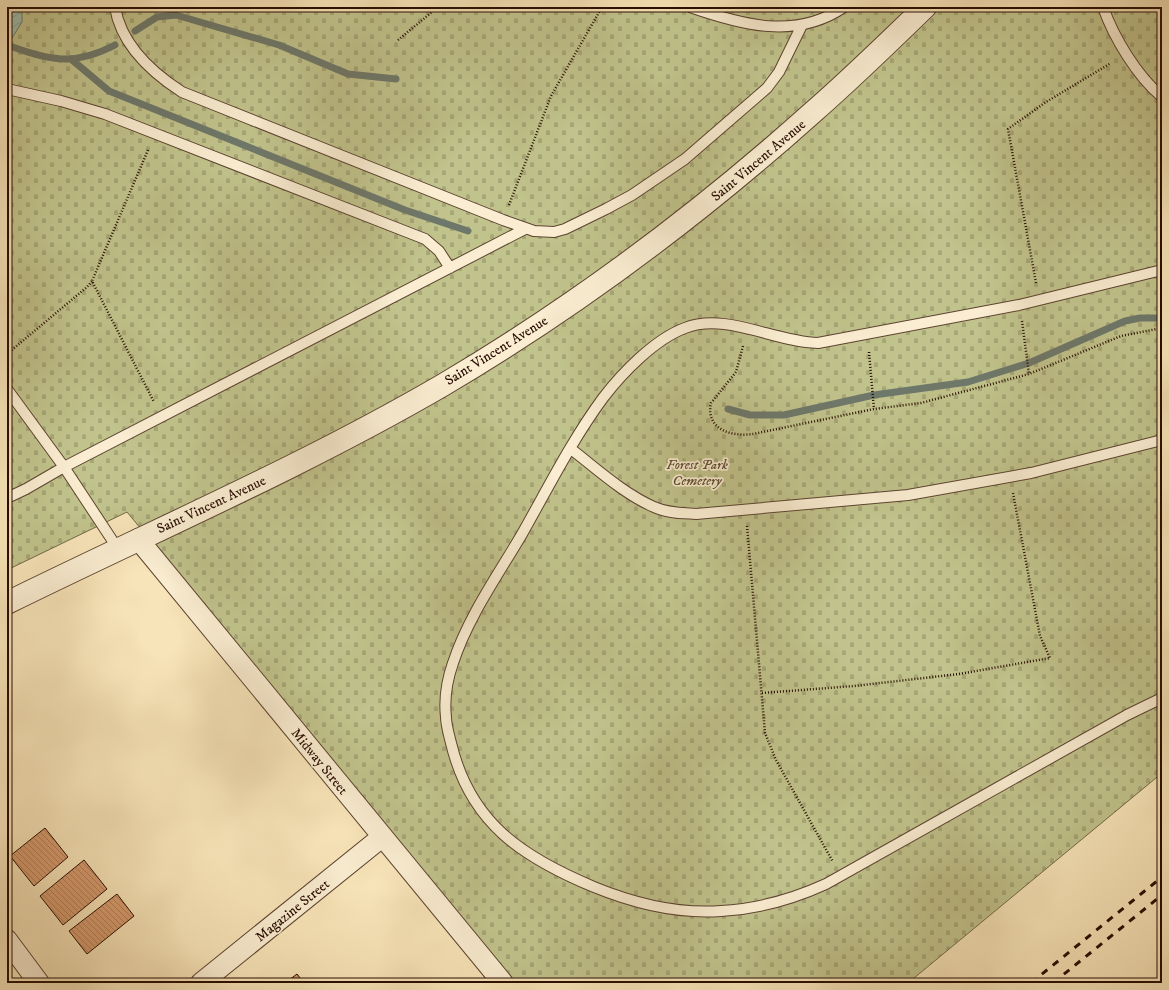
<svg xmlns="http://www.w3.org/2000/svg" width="1169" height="990" font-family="'IM FELL DW Pica',serif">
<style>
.cemetery{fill:url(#cemetery-stones);stroke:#746847}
.water{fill:url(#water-waves);stroke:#6e786a}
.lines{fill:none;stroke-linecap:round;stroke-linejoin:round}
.stream{stroke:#6e786a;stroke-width:7}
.building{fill:url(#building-back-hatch);stroke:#280d02}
.service-casing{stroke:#5c4330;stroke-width:12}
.minor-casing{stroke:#5c4330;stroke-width:22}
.tertiary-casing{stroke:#5c4330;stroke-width:24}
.path{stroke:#280d02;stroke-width:2.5;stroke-dasharray:1 2;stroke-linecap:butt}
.service{stroke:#faedd1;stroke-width:10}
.minor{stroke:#faedd1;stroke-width:20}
.tertiary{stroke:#faedd1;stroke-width:22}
.rail{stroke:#280d02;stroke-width:3;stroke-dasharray:7 7;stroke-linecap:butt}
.labels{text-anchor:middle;stroke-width:3.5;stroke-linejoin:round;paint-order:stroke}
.street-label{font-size:14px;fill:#280d02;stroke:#faedd1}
.park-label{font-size:14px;font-style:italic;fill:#5e4d32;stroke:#faedd1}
</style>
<defs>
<pattern id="cemetery-stones" width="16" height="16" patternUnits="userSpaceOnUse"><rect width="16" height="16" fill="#c1c38c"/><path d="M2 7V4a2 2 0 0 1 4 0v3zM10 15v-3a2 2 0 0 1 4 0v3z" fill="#a6a677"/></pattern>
<pattern id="water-waves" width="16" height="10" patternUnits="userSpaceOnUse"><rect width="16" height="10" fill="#9dbfb0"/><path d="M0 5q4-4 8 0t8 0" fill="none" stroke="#87a396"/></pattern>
<pattern id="building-back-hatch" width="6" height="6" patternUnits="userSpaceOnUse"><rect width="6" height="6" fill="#d69b6e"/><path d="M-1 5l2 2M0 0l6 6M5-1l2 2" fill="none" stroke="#ae7d58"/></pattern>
</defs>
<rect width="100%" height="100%" fill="#f7e4b8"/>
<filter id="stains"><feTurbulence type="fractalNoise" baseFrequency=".005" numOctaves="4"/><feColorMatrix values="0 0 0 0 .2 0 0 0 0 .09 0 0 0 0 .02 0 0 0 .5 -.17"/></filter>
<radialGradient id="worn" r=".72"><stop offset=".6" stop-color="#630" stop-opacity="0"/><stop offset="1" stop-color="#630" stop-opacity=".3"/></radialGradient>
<path class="cemetery" d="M7 7H1162V773L908 983H516L127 512 7 570Z"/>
<path class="water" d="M7 7H20L22 9V22L7 46Z"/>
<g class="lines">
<path class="stream" d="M135 31 157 17 176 15 279 45 348 74 396 79
M7 45C49 60 73 67 115 45
M71 59 109 91 405 210 468 231
M728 409 750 415H784L874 395 968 382 1029 363 1125 321 1140 318H1162"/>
</g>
<path class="building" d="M45 828 68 857 34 886 10 856Z
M84 860 107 889 63 925 40 896Z
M117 894 134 916 87 954 69 931Z
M297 974 304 983H285Z"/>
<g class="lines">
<g class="service-casing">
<path id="service" d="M115 7C121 45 151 72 182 92L503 220 534 231 554 232 565 229 606 209 632 195 685 159 767 88 779 72 802 25
M690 7C742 25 796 40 844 7
M1103 7C1114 38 1137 76 1162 97
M7 89 61 101 105 114 425 239 439 251 450 268
M1162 270 1019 305 818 343C774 342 726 312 685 328 655 339 622 373 603 398 572 440 548 488 522 534 498 575 468 617 453 663 447 680 444 699 446 717 446 725 449 735 451 743 470 823 522 857 594 887 633 903 679 914 721 911 758 909 793 899 826 884L1127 715 1162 698
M7 389 64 467 118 549
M571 449C597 469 624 494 654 507 667 513 682 513 696 514L908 495 1031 473 1162 440
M7 498 26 489 64 467 525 229"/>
</g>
<g class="minor-casing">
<path id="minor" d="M138 539 503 983
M7 940 39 983
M201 983 382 837"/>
</g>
<g class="tertiary-casing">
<path id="tertiary" d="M7 603C153 531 302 467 443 385 575 307 698 215 812 113 851 79 888 43 925 7"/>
</g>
<path class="path" d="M398 40 438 7
M148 150 92 281 154 402
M509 205 551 96 602 7
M1036 283 1008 129 1046 102 1111 63
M1022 321 1029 374
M743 346 736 372 711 403C705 430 733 437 753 434L874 409 921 403 1029 374 1121 336 1162 328
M869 352 874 409
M7 354 87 287 92 281
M747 526 765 733 776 760 833 862
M762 693 854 686 959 674 1050 658 1040 636 1013 493"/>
<use href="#service" class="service"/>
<use href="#minor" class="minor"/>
<use href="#tertiary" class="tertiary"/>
<path class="rail" d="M1031 983 1162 877
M1053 983 1162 895"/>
</g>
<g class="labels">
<g class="street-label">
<text transform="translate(758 160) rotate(-40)" y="5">Saint Vincent Avenue</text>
<text transform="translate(496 350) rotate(-32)" y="5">Saint Vincent Avenue</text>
<text transform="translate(211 504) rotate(-25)" y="5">Saint Vincent Avenue</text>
<text transform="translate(320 761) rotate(51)" y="5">Midway Street</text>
<text transform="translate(292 910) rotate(-39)" y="5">Magazine Street</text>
</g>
<g class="park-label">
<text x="697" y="469">Forest Park<tspan x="697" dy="16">Cemetery</tspan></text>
</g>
</g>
<rect width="1169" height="990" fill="none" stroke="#f7e4b8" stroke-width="24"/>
<rect x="8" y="8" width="1153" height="974" fill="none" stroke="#280d02" stroke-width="2"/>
<rect x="12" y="12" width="1145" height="966" fill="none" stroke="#280d02"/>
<rect width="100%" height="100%" filter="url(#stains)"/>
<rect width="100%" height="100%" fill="url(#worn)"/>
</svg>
